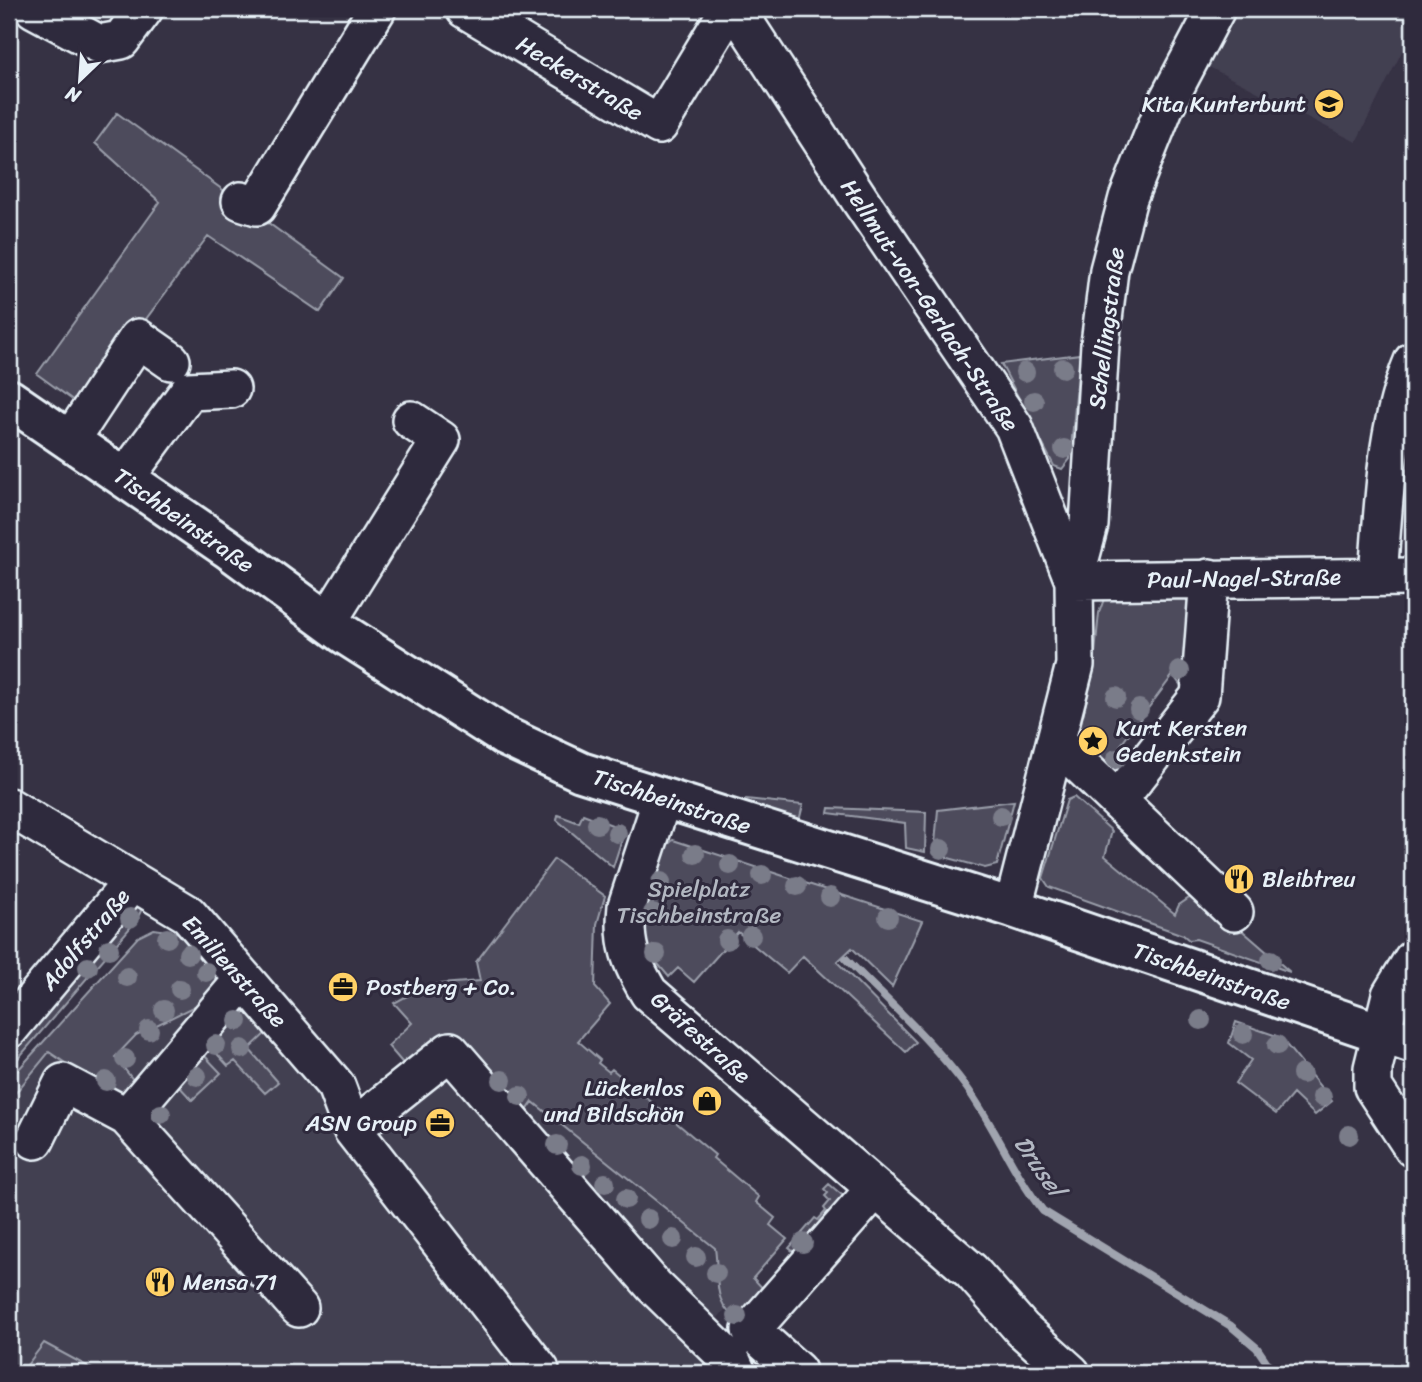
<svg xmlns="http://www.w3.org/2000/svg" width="1422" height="1382" font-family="Sriracha,sans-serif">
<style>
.built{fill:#433f51}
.green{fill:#4d4b5c;stroke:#9a9eaa;stroke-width:2}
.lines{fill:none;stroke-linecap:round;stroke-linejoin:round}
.stream{stroke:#a0a4af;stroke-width:8}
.minor-casing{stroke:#e8f1f8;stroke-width:42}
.major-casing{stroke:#e8f1f8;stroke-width:44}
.minor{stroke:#2f2a3d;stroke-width:37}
.major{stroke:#2f2a3d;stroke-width:38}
.tree{fill:#7a7b89}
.labels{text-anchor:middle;stroke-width:6;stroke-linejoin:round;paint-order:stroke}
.street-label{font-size:23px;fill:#e8f1f8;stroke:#2f2a3d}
.poi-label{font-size:23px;fill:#e8f1f8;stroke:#2f2a3d;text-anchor:start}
.park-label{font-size:23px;fill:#b2b7c1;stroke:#2f2a3d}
.water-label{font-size:24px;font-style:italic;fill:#b2b7c2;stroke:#2f2a3d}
</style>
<rect width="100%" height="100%" fill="#363244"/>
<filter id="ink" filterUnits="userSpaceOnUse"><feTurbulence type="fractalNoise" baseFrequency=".0143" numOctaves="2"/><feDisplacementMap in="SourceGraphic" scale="14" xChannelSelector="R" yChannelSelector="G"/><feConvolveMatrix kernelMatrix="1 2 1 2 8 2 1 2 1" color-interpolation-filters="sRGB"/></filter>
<g filter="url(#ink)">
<path class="built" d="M1240 9H1413V30L1356 142 1209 67Z
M154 929H167L214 969 344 1123 456 1027 752 1278 711 1326 759 1373H9V1080L138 937Z"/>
<path class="green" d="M117 113 344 278 320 312 208 236 81 406 37 374 160 202 95 143Z
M1080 354 1070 459 1062 469 1054 466 1001 364Z
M1192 596 1187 694 1173 675 1120 746 1131 765 1120 778 1077 740 1093 673 1099 613 1104 599Z
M1074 797 1112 831 1105 856 1175 914 1179 905 1198 892 1290 972 1196 939 1189 940 1183 935 1049 887 1043 878 1067 800Z
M746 799 803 805 799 821 743 806Z
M1014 801 997 865 985 868 934 854 938 810Z
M829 808 926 812 925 852 906 848 905 823 828 813Z
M583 814 620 828 623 836 613 867 557 820 558 815 579 823Z
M673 840 922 921 892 987 852 948 837 962 916 1042 906 1052 803 956 787 973 738 932 694 982 678 968 669 977 647 951 639 926 664 848Z
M554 859 605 896 597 924 595 987 610 1004 578 1041 600 1060 598 1063 609 1072 612 1069 715 1155 713 1158 759 1197 756 1202 775 1218 770 1225 787 1239 753 1278 768 1294 741 1324C710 1300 720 1282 715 1248L533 1102 521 1119 451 1032 407 1068 388 1046 412 1023 394 1003 427 985 480 981 476 962Z
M139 903 141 911 136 921 9 1069V1050L133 905Z
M154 929 180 933 214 969 217 983 201 1003 136 1035 115 1057 138 1086 131 1096 110 1093 49 1052 9 1101V1080L138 937Z
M237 1013H251L267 1032 249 1049 278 1082 265 1093 235 1061 228 1066 209 1045Z
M1236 1022 1280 1037 1332 1101 1315 1115 1293 1094 1276 1114 1235 1083 1251 1060 1229 1043Z
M202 1053 221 1073 192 1100 176 1083Z
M829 1184 848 1200 799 1256 789 1248 815 1218 818 1220 826 1211 824 1208 830 1201 825 1196 828 1193 824 1189Z
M44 1343 96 1371 94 1373H21Z"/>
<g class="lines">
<path class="stream" d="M846 959C887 1001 932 1040 967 1088 995 1127 1013 1173 1043 1211L1231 1326 1257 1348 1274 1373"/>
<g class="minor-casing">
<path id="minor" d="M34 9 99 44 121 40 144 9
M465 9 659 125 729 9
M736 9 860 200 1014 427 1074 581 1075 665 1013 908
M241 201 257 206 377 9
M70 441 138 338 171 361
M125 478 189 391 231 389
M1378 576C1384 504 1385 428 1413 361
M1074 581 1089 525 1100 344 1109 270 1128 198 1164 108 1216 9
M1074 581 1413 577
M328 621 441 440 411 420
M1056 742 1234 912
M662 799 627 906C623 944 630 961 649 993L971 1271 1022 1329 1071 1373
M1118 800 1200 696 1209 578
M9 807 188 914 336 1086 352 1129 540 1370
M1413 959 1391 995 1373 1068V1087L1413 1148
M244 979 127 1117 299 1308
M9 1029 133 881
M352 1129 450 1051 654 1286 732 1362 737 1373
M35 1140 63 1083 127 1117
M797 1371 751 1330 875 1189"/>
</g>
<g class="major-casing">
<path id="major" d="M9 399 227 548 344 634 504 736 581 772 1013 908 1413 1044"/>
</g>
<use href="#minor" class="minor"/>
<use href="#major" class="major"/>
</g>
<g class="tree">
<circle cx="1063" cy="368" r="10"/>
<circle cx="1025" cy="372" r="10"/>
<circle cx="1034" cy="401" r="10"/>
<circle cx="1064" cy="449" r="10"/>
<circle cx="1180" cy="671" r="10"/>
<circle cx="1116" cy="697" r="10"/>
<circle cx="1139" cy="709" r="10"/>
<circle cx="1116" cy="759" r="10"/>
<circle cx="1001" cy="816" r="10"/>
<circle cx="597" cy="824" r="10"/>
<circle cx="617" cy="833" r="10"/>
<circle cx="941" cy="849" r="10"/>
<circle cx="695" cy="854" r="10"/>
<circle cx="730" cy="865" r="10"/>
<circle cx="762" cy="875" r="10"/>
<circle cx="661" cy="882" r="10"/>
<circle cx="797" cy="886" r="10"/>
<circle cx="830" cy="897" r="10"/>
<circle cx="653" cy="913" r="10"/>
<circle cx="888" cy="917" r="10"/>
<circle cx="130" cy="918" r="10"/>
<circle cx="751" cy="936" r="10"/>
<circle cx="167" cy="938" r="10"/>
<circle cx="727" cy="940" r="10"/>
<circle cx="109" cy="949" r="10"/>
<circle cx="188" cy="954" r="10"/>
<circle cx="656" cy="954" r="10"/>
<circle cx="1271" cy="960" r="10"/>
<circle cx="88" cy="967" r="10"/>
<circle cx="206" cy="972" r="10"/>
<circle cx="127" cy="977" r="10"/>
<circle cx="180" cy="989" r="10"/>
<circle cx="164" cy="1010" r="10"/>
<circle cx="1201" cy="1020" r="10"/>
<circle cx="238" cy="1021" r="10"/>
<circle cx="149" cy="1030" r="10"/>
<circle cx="1243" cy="1034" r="10"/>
<circle cx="216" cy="1045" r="10"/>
<circle cx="1277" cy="1045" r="10"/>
<circle cx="242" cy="1049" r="10"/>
<circle cx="125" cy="1059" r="10"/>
<circle cx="1302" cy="1074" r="10"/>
<circle cx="197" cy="1076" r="10"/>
<circle cx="502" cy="1080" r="10"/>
<circle cx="106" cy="1081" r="10"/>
<circle cx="520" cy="1096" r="10"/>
<circle cx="1322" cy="1097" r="10"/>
<circle cx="161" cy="1114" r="10"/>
<circle cx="1349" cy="1135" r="10"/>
<circle cx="557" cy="1145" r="10"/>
<circle cx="582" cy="1165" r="10"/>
<circle cx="605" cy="1183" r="10"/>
<circle cx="626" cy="1199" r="10"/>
<circle cx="648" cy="1219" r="10"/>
<circle cx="673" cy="1239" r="10"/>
<circle cx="803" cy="1243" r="10"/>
<circle cx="696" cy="1257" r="10"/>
<circle cx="716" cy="1273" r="10"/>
<circle cx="737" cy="1316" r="10"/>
</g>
</g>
<defs>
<g id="school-disc" transform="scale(1.575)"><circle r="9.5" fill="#ffd166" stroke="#2f2a3d"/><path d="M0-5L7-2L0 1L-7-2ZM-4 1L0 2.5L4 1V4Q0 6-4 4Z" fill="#111"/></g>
<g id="sight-disc" transform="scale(1.575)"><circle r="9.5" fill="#ffd166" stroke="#2f2a3d"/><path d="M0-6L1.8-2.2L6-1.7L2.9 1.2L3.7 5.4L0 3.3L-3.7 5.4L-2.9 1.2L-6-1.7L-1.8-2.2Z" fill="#111"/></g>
<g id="restaurant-disc" transform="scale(1.575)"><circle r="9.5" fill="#ffd166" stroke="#2f2a3d"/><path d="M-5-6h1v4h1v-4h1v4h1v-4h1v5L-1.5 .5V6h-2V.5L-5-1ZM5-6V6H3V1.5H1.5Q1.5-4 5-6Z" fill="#111"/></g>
<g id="office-disc" transform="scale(1.575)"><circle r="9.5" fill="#ffd166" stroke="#2f2a3d"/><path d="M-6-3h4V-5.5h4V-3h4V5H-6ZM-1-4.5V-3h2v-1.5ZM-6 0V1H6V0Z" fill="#111"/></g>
<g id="shop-disc" transform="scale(1.575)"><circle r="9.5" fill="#ffd166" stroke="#2f2a3d"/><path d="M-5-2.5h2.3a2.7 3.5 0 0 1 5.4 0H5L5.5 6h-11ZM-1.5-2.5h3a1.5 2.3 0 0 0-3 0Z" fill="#111"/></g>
</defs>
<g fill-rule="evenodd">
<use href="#school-disc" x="1329" y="104"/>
<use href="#sight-disc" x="1093" y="741"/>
<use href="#restaurant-disc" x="1239" y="879"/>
<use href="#office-disc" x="343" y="987"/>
<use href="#shop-disc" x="707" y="1101"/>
<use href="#office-disc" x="440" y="1123"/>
<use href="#restaurant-disc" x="160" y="1282"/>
</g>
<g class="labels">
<g class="street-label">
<text transform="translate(580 78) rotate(31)" y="8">Heckerstraße</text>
<text transform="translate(930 305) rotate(56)" y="8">Hellmut-von-Gerlach-Straße</text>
<text transform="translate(1106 328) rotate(-83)" y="8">Schellingstraße</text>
<text transform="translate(184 520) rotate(35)" y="8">Tischbeinstraße</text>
<text transform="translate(1244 578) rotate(-1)" y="8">Paul-Nagel-Straße</text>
<text transform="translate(672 801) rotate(18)" y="8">Tischbeinstraße</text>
<text transform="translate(85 939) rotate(-50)" y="8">Adolfstraße</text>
<text transform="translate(235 971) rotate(48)" y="8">Emilienstraße</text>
<text transform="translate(1212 976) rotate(19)" y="8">Tischbeinstraße</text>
<text transform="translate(701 1037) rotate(42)" y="8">Gräfestraße</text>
</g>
<g class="poi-label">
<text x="1306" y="112" text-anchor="end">Kita Kunterbunt</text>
<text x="1116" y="736">Kurt Kersten<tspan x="1116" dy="26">Gedenkstein</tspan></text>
<text x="1262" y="887">Bleibtreu</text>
<text x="366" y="995">Postberg + Co.</text>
<text x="684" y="1096" text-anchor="end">Lückenlos<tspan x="684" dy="26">und Bildschön</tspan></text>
<text x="417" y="1131" text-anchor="end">ASN Group</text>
<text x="183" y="1290">Mensa 71</text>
</g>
<g class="park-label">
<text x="699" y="897">Spielplatz<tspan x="699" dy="26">Tischbeinstraße</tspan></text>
</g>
<g class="water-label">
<text transform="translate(1039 1166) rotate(55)" y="8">Drusel</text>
</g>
</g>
<rect width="1422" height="1382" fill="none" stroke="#2f2a3d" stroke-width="35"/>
<rect x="18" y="18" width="1387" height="1347" fill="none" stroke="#e8f1f8" stroke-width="2.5" filter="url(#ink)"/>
<g transform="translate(80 80) rotate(205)" stroke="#2f2a3d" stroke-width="5" paint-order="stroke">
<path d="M0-5L12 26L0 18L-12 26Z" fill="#e8f1f8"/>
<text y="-10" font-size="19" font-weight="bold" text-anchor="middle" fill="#e8f1f8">N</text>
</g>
</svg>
